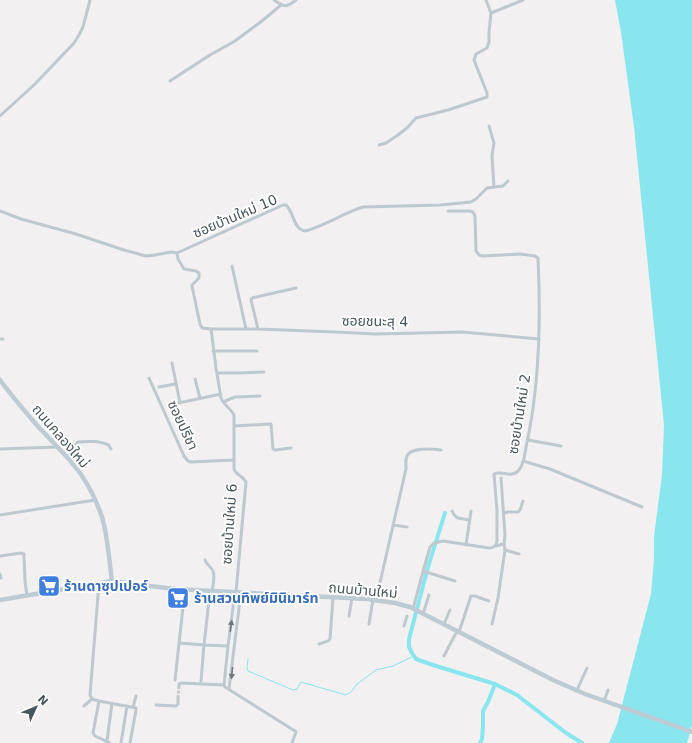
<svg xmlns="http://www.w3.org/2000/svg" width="692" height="743" font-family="'DejaVu Sans','Noto Sans Thai',sans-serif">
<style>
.water{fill:#89e6ef}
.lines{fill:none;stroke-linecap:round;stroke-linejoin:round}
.stream{stroke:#89e6ef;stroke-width:1}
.canal{stroke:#89e6ef;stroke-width:4}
.street-tunnel{stroke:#c7cacc;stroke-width:3;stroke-dasharray:3 1.5;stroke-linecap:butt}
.street{stroke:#bdc9cf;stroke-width:3}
.secondary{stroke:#bdcbd4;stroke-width:4.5}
.oneway{fill:#6a7880}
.labels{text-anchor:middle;stroke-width:4;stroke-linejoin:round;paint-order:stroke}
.street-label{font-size:14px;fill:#47565e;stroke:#fff}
.shop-label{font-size:14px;font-weight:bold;fill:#366cbe;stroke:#fff;text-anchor:start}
</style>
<rect width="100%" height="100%" fill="#f2f0f0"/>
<path class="water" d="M615 0H692V725L687 743H609L617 724 651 594 654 559V536L662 475 664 425 634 127 621 32Z"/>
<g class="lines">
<path class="stream" d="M248 659 247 668 248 671 293 690 297 689 301 682 346 695 351 692 357 684 376 670 393 666 414 656"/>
<path class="canal" d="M445 513 428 567 409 639V647L412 653 416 659 433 665 495 684 517 695 566 733 582 743
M480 743 482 739 483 726V711L488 702 495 684"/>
<path class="street-tunnel" d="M178 698 179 686"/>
<path class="street" d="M274 0C284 7 286 8 296 0
M491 13 523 0
M170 81 210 55 235 41 262 21 281 5
M0 116 35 84 74 43 79 35 83 27 90 0
M489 126 494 143 492 156 494 187
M379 145 386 143 398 135 407 128 416 118 448 110 487 97V93L474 60 476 54 487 48 489 42V32L491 13 486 0
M0 211 21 219 76 234 124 250 146 256 155 255 171 252 177 253 283 205H286C294 212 293 229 305 231 325 226 343 213 363 207L440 205 471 202 476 199 487 188 503 186 508 181
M177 253 178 259 184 269 196 271 199 273V278L192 285V286L200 324 202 328 211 329 216 368 221 398C224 405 231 409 234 415V469C236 475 243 476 246 482L236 592
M232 266 246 329
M211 329H258L335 332 376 334 462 332 539 339
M258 329 251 300 252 298 296 288
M0 339H3
M213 351H257
M172 363 180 403
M217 373H240L264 372
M149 378 184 456 188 461 191 462 233 460
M195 379 200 398
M159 387 175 384
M223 402 235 397 260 396
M169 405 221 394
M234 426 271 424 273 449 275 450 291 448
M528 440 561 446
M0 449 57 447
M68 459 74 446 78 442C86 441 100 441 106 444 110 445 109 446 111 449
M523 461 550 469 642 507
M452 511C456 520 460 518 469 520
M504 513 508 512H518L520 510 523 501
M0 515 95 500
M393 525 407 527
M466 545 471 511
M495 546 504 544 505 535 501 478
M505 550 519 554
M0 556 21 553 24 554V556L25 581 27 596
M205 560C207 566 212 567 213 571 215 575 213 586 212 591
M423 571 455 581
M0 574 1 578
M235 592 228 646 224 685 225 687 295 731 296 732 292 743
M376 600 406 469C406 465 405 460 407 456 411 447 433 449 441 450
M413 609 424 568 430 547 434 543 443 541 489 548C494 548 496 546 497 541V511L494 474C502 470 512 479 519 470 524 464 525 454 526 447 540 385 541 321 538 258L535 256 520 254 483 256 479 255 476 251 475 216 473 212 470 211H448
M423 614 429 595
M349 616 352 598
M369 624 373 599
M444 624 450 610
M492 624 498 598 505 550 504 544
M404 626 407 616
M459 632 471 596H475L489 601
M179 643 204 645 228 646
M319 644 328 641 330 639 333 598
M444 656 457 631
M175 680 185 589
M201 681 204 645 210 591
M179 686V684L181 683 224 685
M229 689 241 592
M577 690 587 668
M92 699 90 695 99 583
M92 699 99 701 136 708V710L130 743
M99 701 93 733 95 736 110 743
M604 701 608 690
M156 705 176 706 178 704V698
M84 706 92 699
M133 707 136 696
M107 741 112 703
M121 743 127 706"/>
<path class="secondary" d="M0 380C11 395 23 409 35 423 50 440 67 455 80 473 89 486 97 502 102 517 108 538 109 560 112 581
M0 600 112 581 141 585 175 589 328 597 367 599 395 603 410 607 553 680 585 694 692 732"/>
</g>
<defs><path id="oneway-solid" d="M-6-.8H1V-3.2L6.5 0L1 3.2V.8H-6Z"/></defs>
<g class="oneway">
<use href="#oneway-solid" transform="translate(231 626) rotate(-82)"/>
<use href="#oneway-solid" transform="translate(232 673) rotate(95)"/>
</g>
<defs>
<g id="supermarket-square" transform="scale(1.15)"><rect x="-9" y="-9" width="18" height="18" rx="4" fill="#3f7fe0" stroke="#fff"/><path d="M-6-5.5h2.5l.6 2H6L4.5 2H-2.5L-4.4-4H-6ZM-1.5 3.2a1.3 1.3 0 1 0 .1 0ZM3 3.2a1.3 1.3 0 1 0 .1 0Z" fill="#fff"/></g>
</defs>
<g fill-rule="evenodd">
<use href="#supermarket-square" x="49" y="586"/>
<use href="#supermarket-square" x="178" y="598"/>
</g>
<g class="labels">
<g class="street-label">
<text transform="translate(235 216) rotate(-23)" y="5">ซอยบ้านใหม่ 10</text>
<text transform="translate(375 321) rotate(1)" y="5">ซอยชนะสุ 4</text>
<text transform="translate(519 414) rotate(-81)" y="5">ซอยบ้านใหม่ 2</text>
<text transform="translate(183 425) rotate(65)" y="5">ซอยปรีชา</text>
<text transform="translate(61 436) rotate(49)" y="5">ถนนคลองใหม่</text>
<text transform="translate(229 524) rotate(-86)" y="5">ซอยบ้านใหม่ 6</text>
<text transform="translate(363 590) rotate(5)" y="5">ถนนบ้านใหม่</text>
</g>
<g class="shop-label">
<text x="64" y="591">ร้านดาซุปเปอร์</text>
<text x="194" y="603">ร้านสวนทิพย์มินิมาร์ท</text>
</g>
</g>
<g transform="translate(36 707) rotate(46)" stroke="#ffffff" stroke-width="3" paint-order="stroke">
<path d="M0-3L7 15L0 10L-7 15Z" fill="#47565e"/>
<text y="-6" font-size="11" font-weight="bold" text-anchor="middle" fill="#47565e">N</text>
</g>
</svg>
